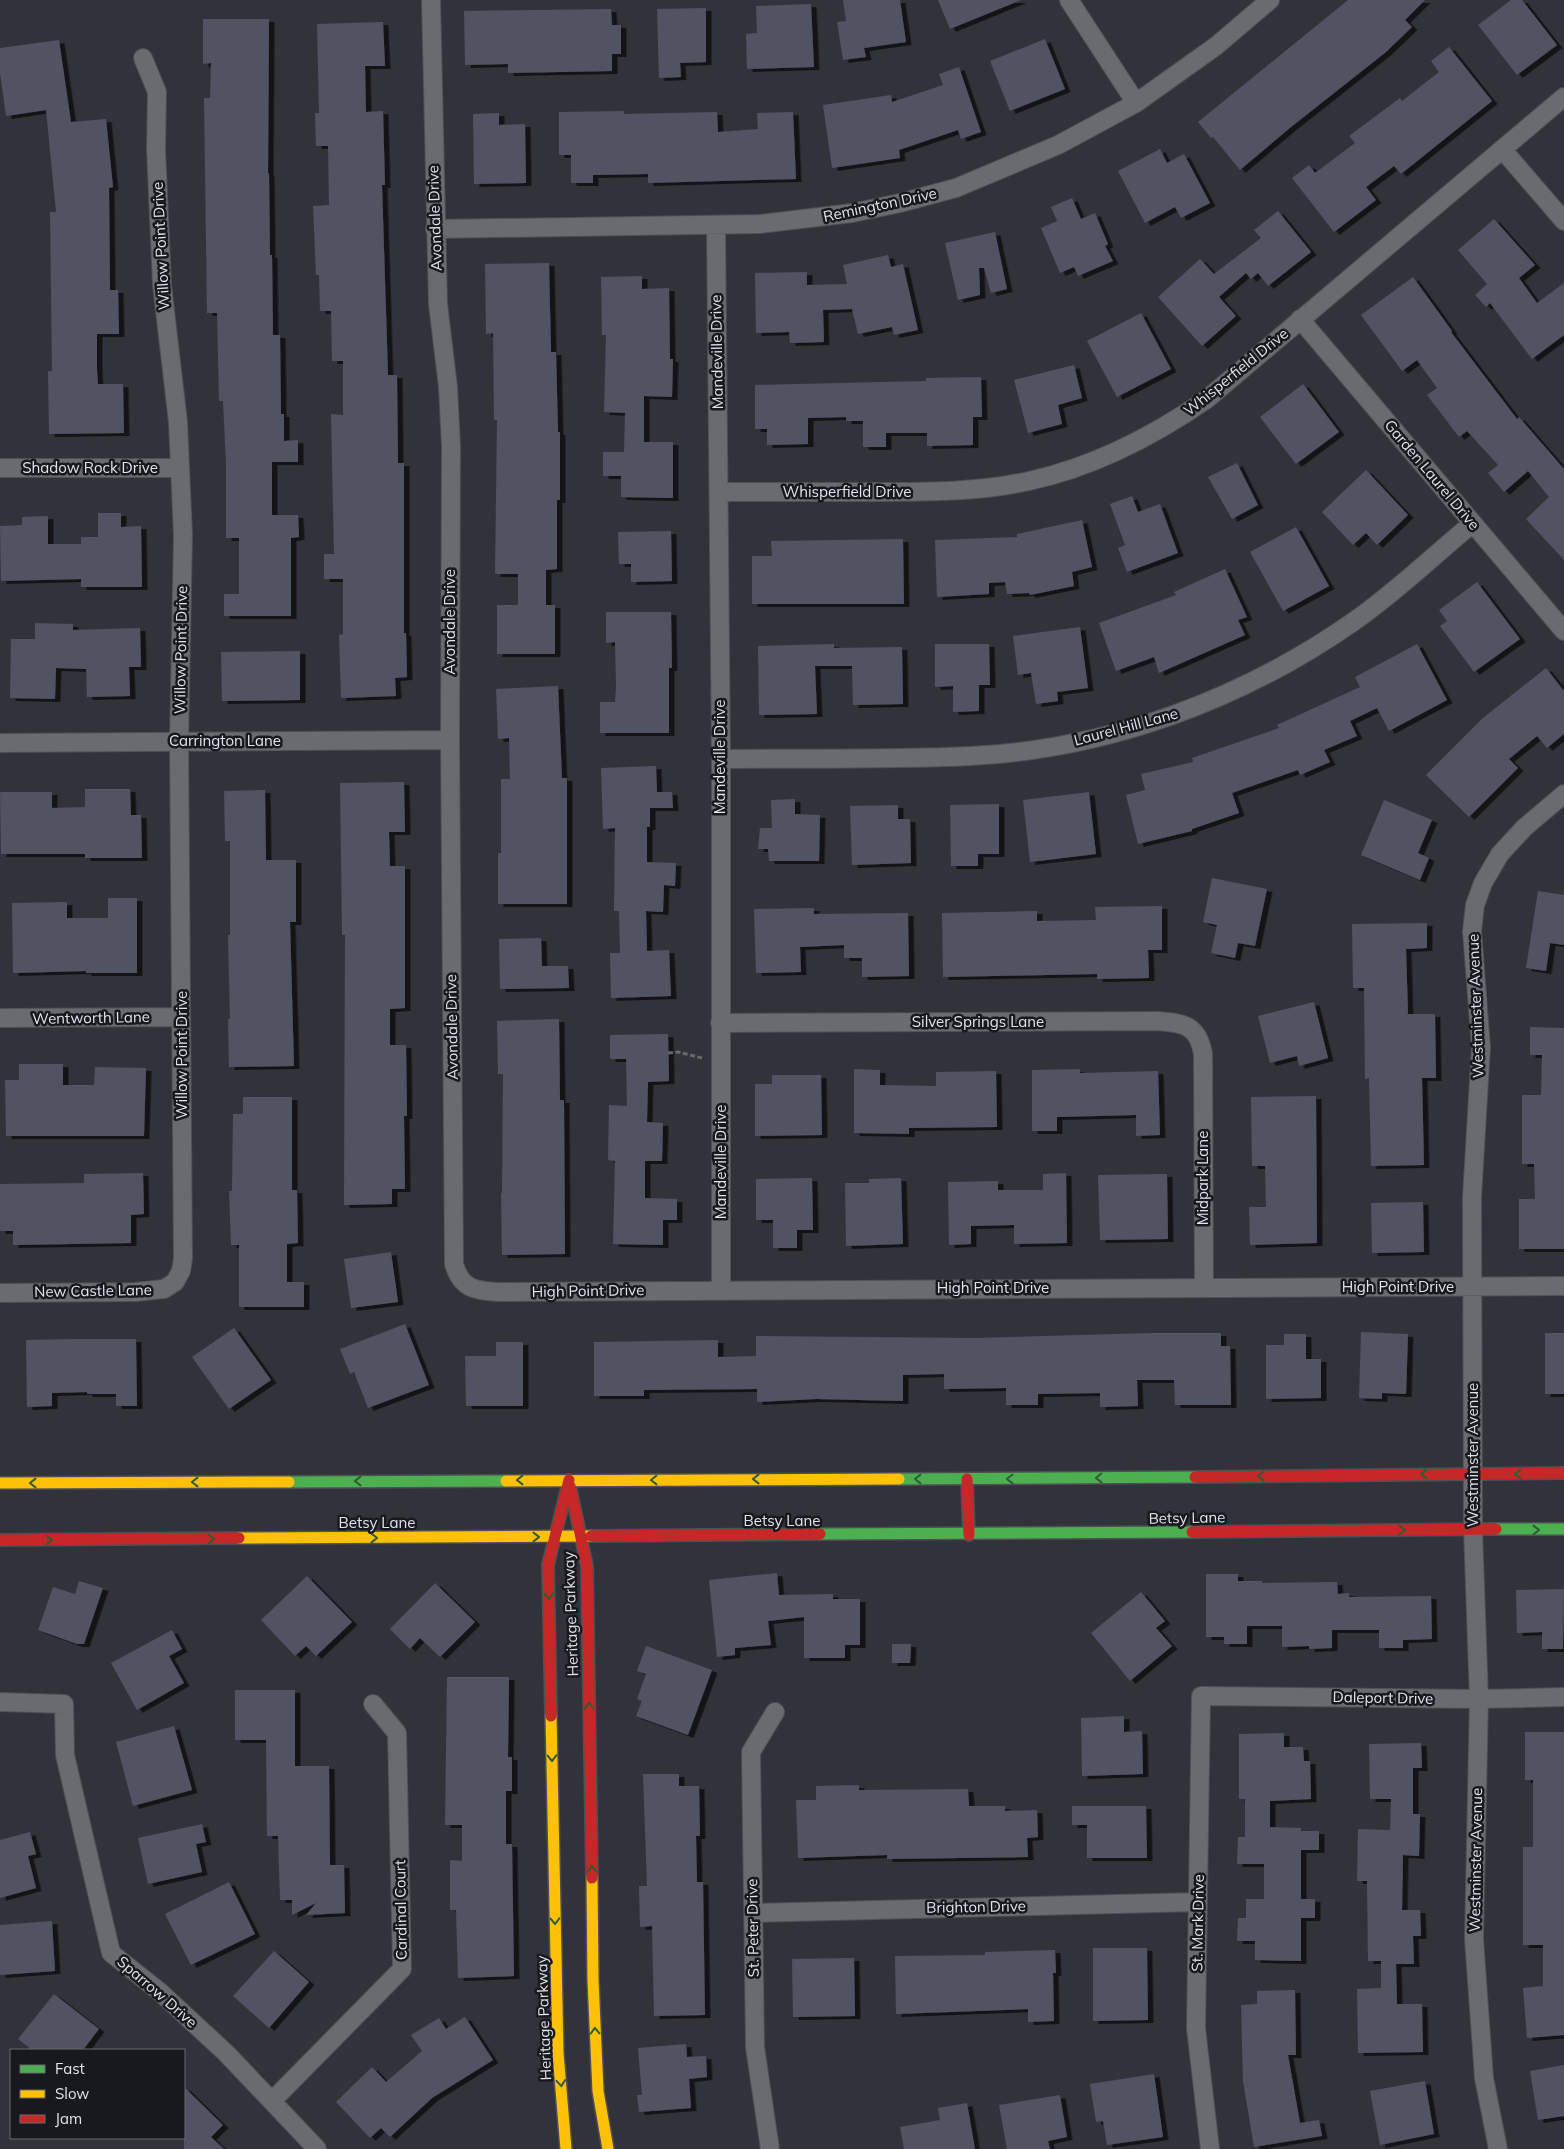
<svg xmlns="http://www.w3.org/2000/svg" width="1564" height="2149" font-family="Mulish,sans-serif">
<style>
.building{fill:#515262;filter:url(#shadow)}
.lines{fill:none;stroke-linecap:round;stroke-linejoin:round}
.street-casing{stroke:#4e5056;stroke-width:20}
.fast-casing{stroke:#4e5056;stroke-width:14}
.slow-casing{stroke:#4e5056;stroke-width:14}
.jam-casing{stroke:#4e5056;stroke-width:14}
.path{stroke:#68696e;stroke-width:3;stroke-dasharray:5 2.5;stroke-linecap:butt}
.street{stroke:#6a6b70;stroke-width:18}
.fast{stroke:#4caf50;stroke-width:11}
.slow{stroke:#ffc107;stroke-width:11}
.jam{stroke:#c62828;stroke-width:11}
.oneway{stroke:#2f5c35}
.labels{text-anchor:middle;stroke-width:5;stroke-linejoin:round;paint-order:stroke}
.street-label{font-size:15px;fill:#e1e3ec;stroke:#18191f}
</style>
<defs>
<filter id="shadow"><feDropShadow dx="5.5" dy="3" stdDeviation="0" flood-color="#0009"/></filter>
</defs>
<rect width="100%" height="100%" fill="#32333a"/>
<path class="building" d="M843 0H900L906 42 864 48 866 57 843 60 837 22 846 21Z
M938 0H1021L950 29Z
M1348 0H1425L1405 20 1412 27 1386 52 1291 127 1240 170 1213 137 1211 138 1198 122Z
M1511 0H1522L1557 45 1517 75 1478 25Z
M811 4 814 67 747 69 746 34 757 33 756 6Z
M706 8V62L680 63 681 77 659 78 657 9Z
M611 9 612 25H621V54H612V71L508 73V64L465 65 464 11Z
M203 19H269L268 173H269L270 255H272L273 335H280L281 414H284V441L298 440V462H272V515H298L299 537 291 538V616H224V594H239V538H226V463L223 401H219L217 313H207L204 98H210L211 63 203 64Z
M383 22 385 66H365L366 112 383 111 385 185H382L388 375H397L398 463H404V633H406L407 677 395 678 396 696 341 698 339 635 343 634V579H324V554H334L331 414 343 415V361H332L331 311H320L319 275H316L313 206 329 205 328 146H316L315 113H319L317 24Z
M1045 39 1065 89 1010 111 990 61Z
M59 40 71 122 106 119 113 187 109 188 110 290H118L119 334H97V370L98 384H123L124 433 49 434 48 371H52L50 212H56L46 110 6 116 0 73V48Z
M1449 47 1492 101 1401 174 1394 166 1366 187 1376 200 1334 232 1292 178 1309 165 1315 173 1355 143 1349 136 1400 98 1402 101 1439 72 1431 61Z
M959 67 981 132 961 139 958 130 899 150 900 158 832 168 823 105 891 95 892 102 943 85 939 74Z
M624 111V114L717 112 718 132 758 129 757 113 793 112 796 179 648 183V174L593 175V183H571V155H559V112Z
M499 113V125L525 124 526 183 474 184 473 114Z
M1160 149 1167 163 1184 154 1210 203 1181 218 1175 207 1145 223 1118 171Z
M1072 198 1081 219 1095 213 1108 244 1105 246 1113 261 1078 276 1074 267 1060 273 1041 228 1057 221 1051 207Z
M1278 211 1311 252 1268 286 1258 273 1251 279 1246 273 1219 297 1236 316 1202 346 1158 297 1200 259 1214 274 1261 238 1254 230Z
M1494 219 1535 265 1519 278 1537 303 1564 283V335L1532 359 1490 303 1486 307 1475 295 1487 284 1458 250Z
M995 232 1007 289 991 293 984 268H979L980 295 958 300 945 243Z
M888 255 891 267 903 264 918 330 894 335 892 327 858 334 852 309 823 310 824 342 790 343 789 332 756 333 755 273 807 272V285L847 284 843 265Z
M549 263 551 352H556L558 432H560V500H557V569L546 570V605H555V654H497V605H518V574H495L497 420H494L493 333 486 334 485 264Z
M642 276V289L669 288 670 359H673L672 397 644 396V442H673V498L621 497V476H603V452H624L625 413 604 412 606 335H602L601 277Z
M1413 277 1452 331 1451 332 1517 419 1519 417 1564 469V560L1526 519 1549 497 1528 471 1504 492 1488 473 1498 465 1467 431 1459 437 1427 395 1437 388 1417 360 1402 371 1361 315Z
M1141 313 1171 369 1117 397 1087 341Z
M1074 365 1082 398 1058 405 1062 424 1028 433 1014 380Z
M981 377 982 417H973V445L927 446V433H886V447H863V421H846V417L808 418V444L767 445V429H755V385L926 381V378Z
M1303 384 1339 432 1296 464 1260 417Z
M1237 463 1258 505 1232 519 1208 477Z
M1366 470 1408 515 1377 545 1366 533 1353 545 1322 512Z
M1132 496 1138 512 1160 504 1178 553 1127 572 1118 548 1125 545 1110 504Z
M98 513H121V527L141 526 142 587H81V579L1 581 0 526 22 525V517L48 516V544H81V537H98Z
M1082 520 1092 567 1072 572 1074 586 1030 595 1029 593 1007 594 1005 582 989 583V594L937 597 935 540 1017 537V534Z
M1296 527 1329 586 1283 611 1250 552Z
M671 531 672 581 631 582V564H619L618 532Z
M903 539 904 604H752V556H772L771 541Z
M1225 569 1247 617 1238 620 1245 635 1159 673 1154 657 1116 671 1099 623 1176 595 1174 592Z
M1477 582 1520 639 1474 672 1440 626 1447 621 1439 610Z
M606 612H671L672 668H669V733H600V702H615L616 687 615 642 606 643Z
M35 623 73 624V630L140 628 141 667H129L130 696 87 697 86 669 56 668 55 699 10 698 11 639H35Z
M1080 627 1088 688 1057 692 1058 701 1036 704 1031 673 1018 675 1013 636Z
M834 644V648L902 647 903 704 853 705 852 666H815L817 714 759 715 758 646Z
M935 644H989L990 685H979V711L953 712V686L935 687Z
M1417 644 1447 700 1389 731 1377 708 1350 721 1357 736 1324 750 1330 762 1300 775 1298 770 1232 793 1239 813 1192 829V831L1138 844 1126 795 1145 790 1141 774 1193 762 1192 758 1279 728 1277 725 1360 687 1355 677Z
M300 651V700L222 701 221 652Z
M1546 668 1564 691V734L1547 748 1537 736 1509 759 1518 768 1469 817 1426 775 1483 718Z
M558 686 562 778H567V904H498V853H501V779H510L509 738 498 739 496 689Z
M656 766 657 792H672L673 808H650V827H647V862L676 863 675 886 664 885 663 912 646 911 647 951 669 950 671 996 611 998 610 953H620L619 911H614L615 828 603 829 601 768Z
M404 782 405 832H389L390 866H405V1008L390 1009V1045H406L407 1116H404L405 1189H392V1204L344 1205 345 935H342L340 783Z
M85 789H130L131 815H141L142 858H85V854H1L0 792H52V808L85 807Z
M265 790 266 860H296V922H290L294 1066 229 1067 228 1019H230L228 935H230V841H225L224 791Z
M1089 792 1096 854 1030 862 1023 800Z
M795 799V814L820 815 819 861H769L768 849H758L760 828H772L771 800Z
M1384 800 1432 820 1418 853 1429 858 1420 880 1361 855Z
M999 804V854H978V866H951L950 805Z
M898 805V819H910L911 863 852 865 850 806Z
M1212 878 1267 889 1255 946 1238 943 1235 958 1211 953 1217 925 1203 922Z
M1538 891 1564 895V945L1550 943 1546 971 1526 968Z
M108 898H137V973H86V971L13 973 12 903 67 902V918H108Z
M1162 906V950H1148L1149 978 1097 979V974L943 977 942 913 1037 911V921L1096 920 1095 907Z
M814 908V914L908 913 909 976 862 977V958H844V945L800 947 801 972 756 973 754 909Z
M1427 923V948L1406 949 1408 1014H1435L1436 1078H1422L1424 1165 1371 1166 1369 1078 1365 1079 1364 988H1353L1352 924Z
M541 938 542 966H568L569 988 500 989 499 939Z
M1314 1002 1328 1058 1299 1066 1297 1056 1270 1063 1258 1016Z
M559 1019 560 1100H564L565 1254 502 1255 501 1193H502L503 1074H498L497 1021Z
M1530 1027 1564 1028V1249H1519V1199H1535L1534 1164H1522V1095H1541L1542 1055H1530Z
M668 1034 669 1081 648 1082 647 1122 663 1123 662 1161H645V1198L677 1199V1220H663V1245L613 1244 615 1161 608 1160 609 1105 627 1106 626 1059H610V1035Z
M19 1064H63V1085H94L95 1067 146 1068 144 1136H6L5 1080H19Z
M854 1069 880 1070V1085L936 1086V1072L996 1071 997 1127 909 1128V1134L854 1133Z
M1080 1069V1073L1158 1071 1160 1135 1136 1136V1115L1057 1117V1131H1032V1070Z
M772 1075H821L822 1135 755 1136V1084H772Z
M1316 1096 1317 1243 1250 1245 1249 1207H1266L1265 1166H1252L1251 1097Z
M243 1097H292V1190H297L298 1243 287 1244V1282H304V1307H239V1245H231L229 1191H232L233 1114H243Z
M143 1173 144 1214 131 1215V1243L13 1245V1231H0V1184L84 1183V1174Z
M1066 1173 1067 1243 1014 1244V1225L971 1226V1244L949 1245 948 1182 998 1181V1190H1043V1174Z
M1167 1174 1168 1239 1100 1240 1098 1175Z
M812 1178 813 1230H797V1248H773V1220H756V1179Z
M901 1178 903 1244 846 1246 845 1183H869V1179Z
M1423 1202 1424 1252 1372 1253 1371 1203Z
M391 1252 398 1302 351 1308 344 1259Z
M405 1324 429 1385 368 1408 354 1372 350 1374 340 1349Z
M234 1328 271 1380 229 1409 192 1357Z
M1361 1332 1408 1334 1406 1394 1382 1393V1399L1359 1398Z
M1151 1333H1221V1346H1230L1231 1405H1175L1174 1380H1137L1138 1406 1100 1407V1393L1038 1394V1405H1006V1388L944 1389V1374L903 1375V1401L816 1399 757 1402V1389L644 1390V1396H594V1342L718 1340V1357L756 1356V1336L975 1338Z
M1545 1333H1564V1394H1545Z
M1284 1334H1306V1359H1321V1398L1266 1399V1345H1284Z
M72 1339H136L137 1406H116V1394H87V1392L52 1393V1406L27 1407 26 1340Z
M496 1342H523V1406H466L465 1356H496Z
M777 1573 779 1595 833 1594V1599H860V1645H845V1658H804V1617L768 1621 771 1645 735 1648V1655L717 1657 709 1580Z
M1206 1574H1238V1581H1262V1583L1337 1582 1338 1594 1349 1593V1597L1431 1596 1432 1639 1403 1640V1648H1379V1630H1332V1648L1309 1649V1646L1282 1647V1626H1247V1644H1224V1637H1206Z
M307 1576 352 1622 316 1656 306 1646 295 1656 261 1620Z
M79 1581 103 1588 84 1644H77L38 1630 53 1587 75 1594Z
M435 1583 475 1622 440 1657 420 1638 410 1649 390 1629Z
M1564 1589 1563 1649H1542V1632L1517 1633 1516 1590Z
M1141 1592 1165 1621 1156 1628 1172 1646 1130 1681 1091 1633Z
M172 1630 182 1649 169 1656 184 1683 137 1710 111 1663Z
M892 1644H911L910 1663H892Z
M646 1646 712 1670 688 1735 636 1716 642 1701 637 1699 646 1674 637 1671Z
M447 1677H509L508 1757H512V1791H506V1844H512L514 1976 458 1978 456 1910H450V1860L462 1861V1825H445Z
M235 1690H295V1766H329L330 1865H344L345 1913 306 1915 316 1903 292 1915V1900H280L278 1836H267L266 1740H235Z
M1124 1716V1732L1142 1731 1143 1774 1082 1776 1081 1718Z
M174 1726 192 1790 133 1806 116 1742Z
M1525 1732H1564V2035L1527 2038 1523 1988 1543 1986V1945H1523V1847H1533V1780H1525Z
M1284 1733V1747H1303L1304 1761H1310L1311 1799 1270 1801V1827L1301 1828V1831H1319V1850H1301V1899H1315V1918H1301V1961L1255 1960V1941H1237L1238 1918H1246V1899H1264V1864H1237L1238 1837H1245V1799H1239V1734Z
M1421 1743 1422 1768H1413V1814H1420L1419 1856 1403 1855 1402 1910H1420L1421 1936H1413L1414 1964H1396L1397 2004H1422L1423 2052 1358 2053 1357 1989 1381 1988V1961H1368L1367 1881H1357L1358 1829 1390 1830 1391 1799H1370L1369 1744Z
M643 1774H679V1786H699L700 1836H696L697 1882H703L705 2015 654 2016 652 1926 640 1927 639 1886H647Z
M859 1785V1790L968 1789 969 1806H1005V1811L1037 1810 1038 1837 1027 1838 1028 1857 887 1859V1855L798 1858 796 1800H816V1786Z
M1072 1806H1146L1147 1858H1087V1825H1072Z
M202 1824 206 1842 196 1844 202 1872 148 1884 138 1838Z
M30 1832 36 1854 28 1856 36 1888 0 1898V1840Z
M229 1882 255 1934 191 1965 165 1914Z
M52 1921 55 1971 0 1975V1925Z
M1093 1948H1147L1148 2020 1093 2021Z
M1055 1950 1056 1973H1053L1054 2021 1028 2022V2009L896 2014 895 1956 985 1955V1952Z
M274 1951 309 1982 269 2028 233 1996Z
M854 1958 855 2016 793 2017 792 1959Z
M1295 1990 1296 2055H1288L1300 2123 1319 2120 1322 2136 1254 2147 1243 2081 1241 2005 1257 2004V1991Z
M54 1994 99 2029 83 2050H32L18 2039Z
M465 2017 493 2060 432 2098 390 2137 381 2128 370 2138 336 2102 372 2067 386 2082 422 2051 411 2035 439 2018 446 2029Z
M686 2044 687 2057 706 2056 707 2077 689 2079 691 2108 639 2112 637 2095H642L638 2048Z
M1564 2065V2116L1538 2120 1530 2071Z
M1154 2074 1163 2137 1107 2145 1103 2121 1096 2122 1090 2084Z
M1425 2081 1434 2134 1380 2145 1370 2091Z
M184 2087 223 2125 211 2137 224 2149H184Z
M1060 2095 1067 2137 1048 2141 1050 2149H1007L999 2105Z
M967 2103 975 2149H904L900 2127 940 2120 938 2108Z"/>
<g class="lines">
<g class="street-casing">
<path id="street" d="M431 0 438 304 448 387 451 446 450 740 454 1264C461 1289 476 1291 499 1292L1564 1286
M1069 0 1136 103
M1502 149 1564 221
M716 226 721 759V1289
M435 229 760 224 852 213 900 203 956 188 1058 145 1136 103 1216 46 1270 0
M1300 319 1564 631
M0 468H179
M719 492C772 492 825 492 878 492 928 492 980 492 1029 481 1094 467 1152 437 1207 399L1564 97
M0 743 450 740
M721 759C804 758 888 760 971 756 1108 749 1241 700 1353 622 1395 593 1433 556 1473 523
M0 1018 181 1017
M720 1023 1157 1021C1184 1023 1198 1025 1203 1054L1204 1288
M0 1293 135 1292 164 1289 175 1282 181 1271 183 1259 179 741 183 535 178 422 162 285 156 149 157 92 143 58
M0 1702 64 1704 65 1755 111 1953 160 1992 227 2054 317 2149
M753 1913 1198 1902
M272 2101 402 1969 397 1733 373 1704
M770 2149 755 2047 751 1752 775 1712
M1210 2149 1196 2028 1201 1696 1479 1699 1564 1697
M1498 2149 1484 2078 1474 1939 1479 1699 1473 1530 1472 1197 1481 1047 1472 931 1475 905 1483 883 1500 854 1524 828 1564 794"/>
</g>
<g class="fast-casing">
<path id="fast" d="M899 1479 1195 1477
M289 1482 506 1481
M1496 1529H1564
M820 1534 1192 1532"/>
</g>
<g class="slow-casing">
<path id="slow" d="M506 1481 899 1479
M0 1483 289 1482
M239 1538 591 1536
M551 1716 558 2053 566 2149
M592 1878 593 1980 598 2091 608 2149"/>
</g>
<g class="jam-casing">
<path id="jam" d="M1195 1477 1564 1473
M967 1479 969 1535
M570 1486 587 1566 592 1878
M1192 1532 1496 1529
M591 1536 820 1534
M0 1540 239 1538
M551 1716 548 1565 569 1480"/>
</g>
<path class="path" d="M668 1053 678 1052 702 1058"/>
<use href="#street" class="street"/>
<use href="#fast" class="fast"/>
<use href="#slow" class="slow"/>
<use href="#jam" class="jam"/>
</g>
<defs><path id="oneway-chevron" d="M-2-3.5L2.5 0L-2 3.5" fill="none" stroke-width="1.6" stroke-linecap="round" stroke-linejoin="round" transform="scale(1.25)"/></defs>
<g class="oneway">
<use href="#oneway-chevron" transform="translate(1424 1474) rotate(179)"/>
<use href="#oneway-chevron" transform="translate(1518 1474) rotate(180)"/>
<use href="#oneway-chevron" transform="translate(1261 1476) rotate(179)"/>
<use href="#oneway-chevron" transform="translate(1099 1478) rotate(179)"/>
<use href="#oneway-chevron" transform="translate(756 1479) rotate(180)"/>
<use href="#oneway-chevron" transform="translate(918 1479) rotate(180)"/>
<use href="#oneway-chevron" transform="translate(1010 1479) rotate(179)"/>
<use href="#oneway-chevron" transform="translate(520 1480) rotate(180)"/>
<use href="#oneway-chevron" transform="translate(654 1480) rotate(180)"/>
<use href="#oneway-chevron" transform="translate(358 1481) rotate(180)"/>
<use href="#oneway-chevron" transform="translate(195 1482) rotate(180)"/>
<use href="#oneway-chevron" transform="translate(33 1483) rotate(180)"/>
<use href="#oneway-chevron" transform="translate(1402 1530) rotate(-1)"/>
<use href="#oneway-chevron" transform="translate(1536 1530)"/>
<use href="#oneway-chevron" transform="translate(536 1537)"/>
<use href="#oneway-chevron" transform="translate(374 1538)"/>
<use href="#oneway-chevron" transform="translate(211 1539)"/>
<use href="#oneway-chevron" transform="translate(49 1540)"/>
<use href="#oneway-chevron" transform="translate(549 1596) rotate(89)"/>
<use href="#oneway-chevron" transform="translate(589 1706) rotate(-91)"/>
<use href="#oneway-chevron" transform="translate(552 1758) rotate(89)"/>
<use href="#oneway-chevron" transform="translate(592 1869) rotate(-91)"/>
<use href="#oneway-chevron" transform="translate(555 1921) rotate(89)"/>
<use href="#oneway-chevron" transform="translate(595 2031) rotate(-92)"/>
<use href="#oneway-chevron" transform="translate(561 2083) rotate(85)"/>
</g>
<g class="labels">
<g class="street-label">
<text transform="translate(880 205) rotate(-12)" y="5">Remington Drive</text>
<text transform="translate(435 218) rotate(-92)" y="5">Avondale Drive</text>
<text transform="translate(161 246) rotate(-93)" y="5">Willow Point Drive</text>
<text transform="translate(717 352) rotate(-91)" y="5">Mandeville Drive</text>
<text transform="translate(1236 372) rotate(-39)" y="5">Whisperfield Drive</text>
<text x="90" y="473">Shadow Rock Drive</text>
<text transform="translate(1432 475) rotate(50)" y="5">Garden Laurel Drive</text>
<text x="847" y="497">Whisperfield Drive</text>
<text transform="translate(450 622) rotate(-90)" y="5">Avondale Drive</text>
<text transform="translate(181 650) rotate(-89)" y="5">Willow Point Drive</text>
<text transform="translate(1126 727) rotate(-15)" y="5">Laurel Hill Lane</text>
<text x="225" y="746">Carrington Lane</text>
<text transform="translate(720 757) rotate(-90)" y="5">Mandeville Drive</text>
<text transform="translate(1476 1006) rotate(-92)" y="5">Westminster Avenue</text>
<text transform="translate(91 1018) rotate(-1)" y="5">Wentworth Lane</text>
<text x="978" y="1027">Silver Springs Lane</text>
<text transform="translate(452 1027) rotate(-91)" y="5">Avondale Drive</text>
<text transform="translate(182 1055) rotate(-90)" y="5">Willow Point Drive</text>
<text transform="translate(721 1162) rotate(-90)" y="5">Mandeville Drive</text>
<text transform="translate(1203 1178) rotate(-90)" y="5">Midpark Lane</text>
<text x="1398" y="1292">High Point Drive</text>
<text x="993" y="1293">High Point Drive</text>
<text transform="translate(93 1291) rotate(-1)" y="5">New Castle Lane</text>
<text transform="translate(588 1291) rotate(-1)" y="5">High Point Drive</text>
<text transform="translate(1473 1455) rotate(-90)" y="5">Westminster Avenue</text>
<text transform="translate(1187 1518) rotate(-1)" y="5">Betsy Lane</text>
<text x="782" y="1526">Betsy Lane</text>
<text x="377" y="1528">Betsy Lane</text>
<text transform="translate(571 1614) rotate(-92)" y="5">Heritage Parkway</text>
<text transform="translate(1383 1698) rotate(1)" y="5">Daleport Drive</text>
<text transform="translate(1476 1860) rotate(-89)" y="5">Westminster Avenue</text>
<text transform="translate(976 1907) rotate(-1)" y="5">Brighton Drive</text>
<text transform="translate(401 1910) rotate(-91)" y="5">Cardinal Court</text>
<text transform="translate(1198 1923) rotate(-89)" y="5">St. Mark Drive</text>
<text transform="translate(753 1928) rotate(-91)" y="5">St. Peter Drive</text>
<text transform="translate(157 1992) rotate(41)" y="5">Sparrow Drive</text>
<text transform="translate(544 2018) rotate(-92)" y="5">Heritage Parkway</text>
</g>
</g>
<rect x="10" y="2049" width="175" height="90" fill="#18191f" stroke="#686a71"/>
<rect x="20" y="2065" width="25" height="8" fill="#4caf50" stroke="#686a71"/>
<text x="55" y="2074" font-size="15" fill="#e1e3ec">Fast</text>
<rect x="20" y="2090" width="25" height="8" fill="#ffc107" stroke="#686a71"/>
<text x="55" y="2099" font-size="15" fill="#e1e3ec">Slow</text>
<rect x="20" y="2115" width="25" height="8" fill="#c62828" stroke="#686a71"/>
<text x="55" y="2124" font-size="15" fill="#e1e3ec">Jam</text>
</svg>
